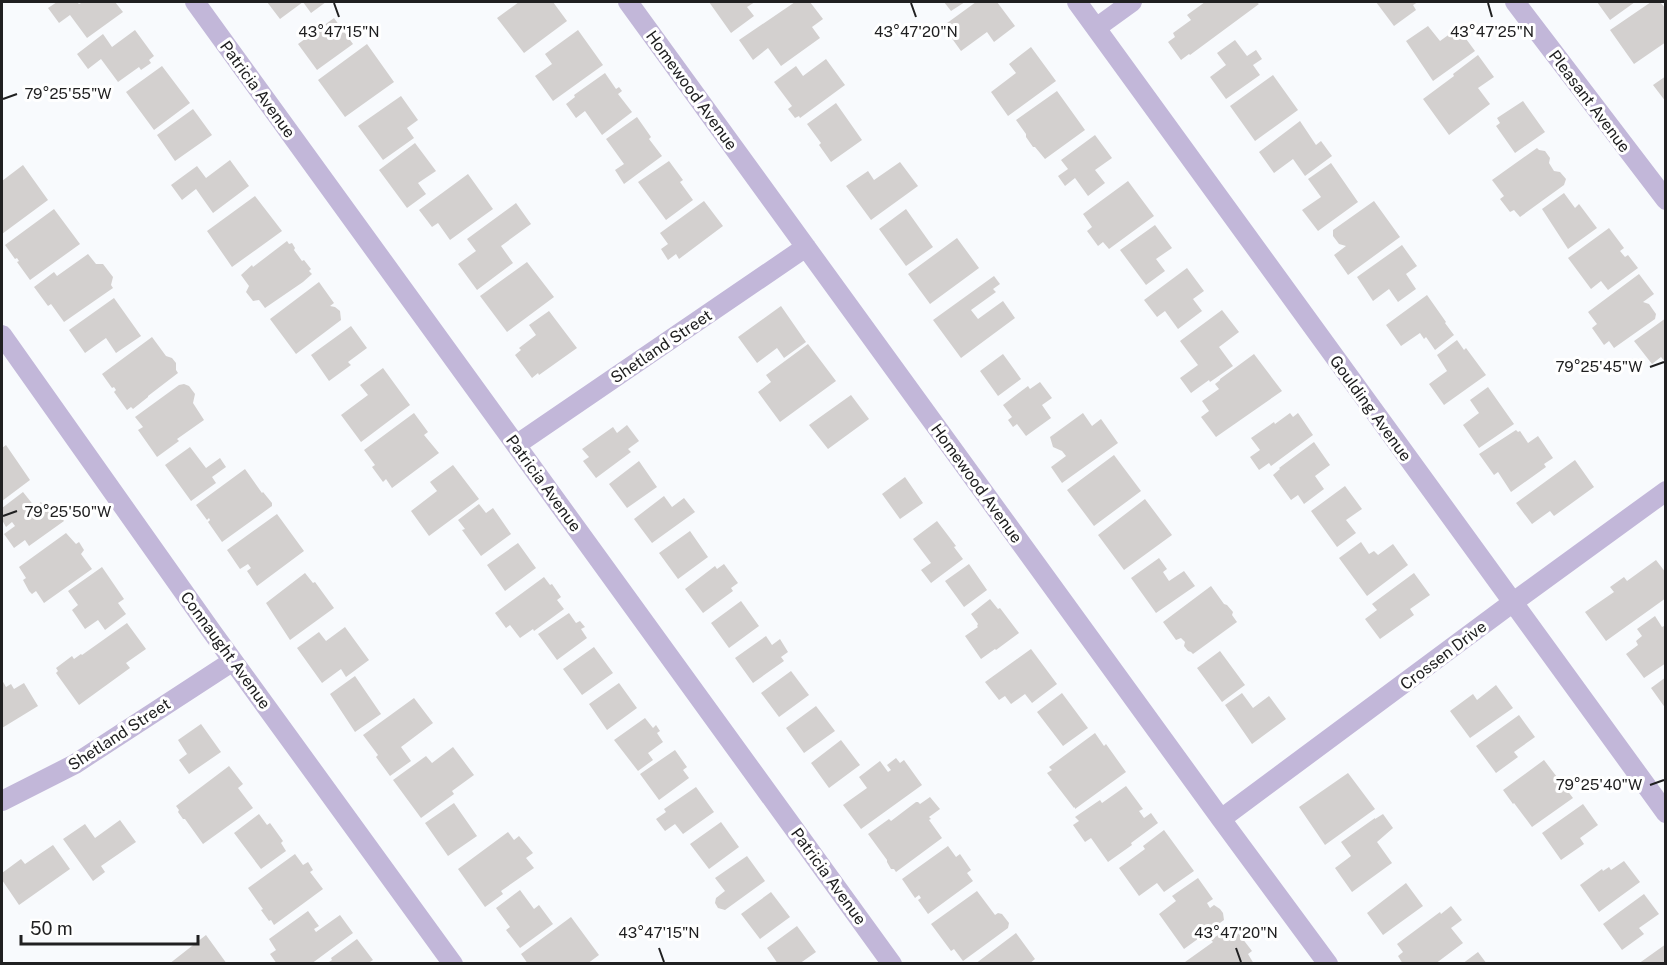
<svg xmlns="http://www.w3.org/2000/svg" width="1667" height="965" font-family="'Public Sans',sans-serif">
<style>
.building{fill:#d3d0cf}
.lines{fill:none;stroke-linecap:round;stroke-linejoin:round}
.street{stroke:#c2b7d9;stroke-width:20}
.ticks{fill:none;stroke:#202021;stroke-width:2}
.labels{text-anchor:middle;stroke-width:6;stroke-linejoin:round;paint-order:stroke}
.street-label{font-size:16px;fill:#202021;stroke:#fff}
.ticks-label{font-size:15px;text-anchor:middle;fill:#202021;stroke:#fff;stroke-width:6;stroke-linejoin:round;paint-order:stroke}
</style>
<rect width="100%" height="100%" fill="#f8fafd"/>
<path class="building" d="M57 2H77L79 4 83 2H115L123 12 87 38 70 15 59 23 48 8Z
M267 2H326L311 13 303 2 280 19Z
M519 2H553L567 21 524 53 497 18Z
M709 2H755L747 7 754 16 731 33Z
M795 2H810L823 19 812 27 820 38 781 66 768 48 753 60 739 40Z
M944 2H965L951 11Z
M976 2H997L1015 26 994 42 987 32 961 51 943 26Z
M1205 2H1256L1259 4 1190 55 1189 54 1181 60 1168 42 1175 37 1173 33 1191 20 1187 15Z
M1376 2H1418L1413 5 1416 10 1394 26Z
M1597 2H1635L1610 20Z
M1651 2H1660L1666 9V42L1634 64 1610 30Z
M334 18 353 44 317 70 298 44Z
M1428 26 1440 41 1458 28 1475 51 1433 81 1406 41Z
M135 30 154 56 149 60 151 63 141 70 139 67 118 82 101 59 88 69 77 54 103 34 112 47Z
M578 30 603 65 553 101 535 76 552 64 545 54Z
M1235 40 1247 56 1256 50 1262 59 1253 65 1260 75 1226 99 1210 77 1226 65 1217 53Z
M367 44 394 82 345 117 318 80Z
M1031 47 1056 81 1008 116 991 92 1016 73 1009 64Z
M1478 55 1494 77 1478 88 1490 104 1449 135 1423 99 1454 76 1453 74Z
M826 59 845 85 800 118 799 116 795 118 788 109 792 106 774 82 796 66 803 76Z
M162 66 190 103 154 130 126 92Z
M605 73 616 89 619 87 622 91 618 94 632 112 602 135 585 111 576 118 566 104 575 97 574 95Z
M1273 75 1298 110 1255 141 1230 106Z
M1666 76V102L1653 85Z
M1057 91 1085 130 1045 159 1035 147H1033L1026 137V134L1016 120Z
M401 96 418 120 407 128 414 138 383 160 358 126Z
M1523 101 1545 132 1515 153 1496 126 1500 123 1497 118Z
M836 103 862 140 831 162 819 145 821 143 807 124Z
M193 109 212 135 175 161 157 135Z
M637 117 651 137 649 139 662 156 624 184 615 170 624 164 606 139Z
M1300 121 1316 145 1321 141 1332 156 1305 176 1293 159 1274 173 1259 152Z
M1095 135 1112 158 1095 170 1105 183 1088 196 1075 178 1065 186 1058 176 1068 169 1061 160Z
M415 143 436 171 418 183 426 194 407 208 379 170Z
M1537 148 1539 150 1545 151 1550 158 1549 163 1554 171 1560 172 1566 179 1564 185 1520 217 1514 210 1510 212 1500 199 1504 196 1492 180Z
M230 160 249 186 213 213 196 189 182 200 171 185 197 166 206 178Z
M669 161 683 180 680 182 693 200 666 220 638 182Z
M900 162 918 186 871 220 846 186 868 171 874 180Z
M1331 163 1358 202 1318 231 1302 210 1321 197 1308 179Z
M23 165 48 200 2 234V181Z
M468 174 493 209 450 240 438 223 432 227 419 210Z
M1128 181 1154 216 1109 249 1103 242 1098 246 1087 231 1092 227 1083 214Z
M1564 193 1575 208 1579 204 1597 228 1568 249 1542 209Z
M255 196 282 231 232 267 207 231Z
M704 201 723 226 679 259 676 254 668 260 661 249 668 244 660 233Z
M1374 201 1400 237 1348 275 1334 255 1346 246 1339 244 1333 236V230Z
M516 203 531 224 501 246 513 263 477 290 458 264 476 251 467 239Z
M54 209 80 244 30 280 17 262 19 261 17 258 15 259 5 245Z
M906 209 933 247 906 266 879 229Z
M1155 225 1172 248 1156 259 1165 271 1146 285 1120 250Z
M1609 228 1624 248 1620 251 1625 257 1628 255 1638 268 1608 290 1601 281 1591 289 1568 258Z
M957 238 979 268 930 304 908 274Z
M287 241 289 244 292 243 295 248 294 250 302 261 304 260 311 269 309 271 312 274 303 282 265 308 259 300 253 301 246 292 249 286 241 275 252 265 253 267Z
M1402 245 1417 266 1406 274 1416 289 1398 302 1389 289 1373 301 1357 277Z
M88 254 96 264H103L113 277 111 285 113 288 64 322 51 304 48 306 34 287 54 272 57 276Z
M527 262 554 297 507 332 480 296Z
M1187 268 1204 291 1193 299 1202 311 1178 329 1165 311 1157 317 1144 300Z
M1639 274 1654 294 1643 302 1649 304 1656 314 1655 319 1614 348 1609 341 1604 345 1592 328 1597 324 1588 312Z
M994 276 1000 284 993 289 996 292 971 310 978 319 1003 301 1015 318 961 358 933 320Z
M319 282 334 303 330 306 335 307 340 311 341 320 296 354 270 319Z
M1427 295 1446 322 1445 323 1454 335 1435 350 1426 337 1424 339 1420 333 1401 346 1386 325Z
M114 298 141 336 116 353 106 338 85 353 69 330Z
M781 306 806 342 784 358 777 348 757 363 738 337Z
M1222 310 1239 332 1219 347 1233 366 1210 382 1209 380 1191 393 1180 378 1198 365 1180 341Z
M549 311 577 348 539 375 538 373 532 378 515 355 521 350 519 348 536 335 529 325Z
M1666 318V363L1661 357 1652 364 1634 341Z
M351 326 367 348 348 362 351 365 329 381 311 355Z
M152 337 166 356 172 358 176 363V370L178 373 148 396V397L133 409 131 407 127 410 114 392 116 390 114 387 112 388 102 374Z
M1457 340 1464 350 1466 348 1486 375 1444 405 1429 384 1447 371 1437 355Z
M808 344 836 381 780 422 758 392 771 382 766 375Z
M1003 354 1021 379 998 396 980 371Z
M1254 354 1282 391 1216 437 1201 417 1209 411 1202 401 1219 389 1215 384 1220 380V379Z
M383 368 410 405 361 442 341 415 368 395 360 385Z
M1040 382 1052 398 1042 405 1051 418 1026 436 1017 424 1013 427 1008 420 1012 417 1003 405 1028 386 1030 389Z
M184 384 189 386 195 394 193 403 204 420 177 439 179 441 157 457 138 430 143 427 135 417 179 385Z
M1488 387 1514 424 1479 448 1463 425 1479 413 1470 400Z
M851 395 869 419 828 449 809 425Z
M414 413 428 432 424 435 439 453 392 488 386 479 383 482 372 467 375 465 364 450Z
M1083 413 1092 426 1101 419 1118 443 1062 483 1051 467 1066 456 1062 451 1053 447 1050 437Z
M1290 413 1293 417 1298 413 1313 435 1271 466 1269 463 1259 470 1250 457 1260 450 1251 438 1274 422 1275 424Z
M627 425 639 441 628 449 631 452 596 478 583 461 589 457 582 449 613 427 617 433Z
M1516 430 1518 432 1520 431 1528 443 1538 436 1553 458 1544 464 1546 467 1511 492 1498 472 1494 475 1479 454Z
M1314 442 1330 465 1315 476 1324 489 1304 504 1298 495 1291 500 1273 475 1280 469 1279 468Z
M6 445 30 480 2 501V448Z
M190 447 206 468 220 458 226 467 212 477 216 483 191 501 165 465Z
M1114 455 1141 491 1094 526 1067 490Z
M1575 460 1594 487 1554 516 1550 511 1532 524 1516 503Z
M639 461 657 487 627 508 609 484Z
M453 465 479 499 429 536 411 511 437 491 430 482Z
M245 469 262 493 263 492 272 503V506L222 542 208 522 210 520 209 518 207 520 196 505Z
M905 477 923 503 900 519 882 494Z
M1345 486 1362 509 1346 520 1356 533 1337 547 1311 511Z
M23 492 35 507 41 502 46 509 52 505 64 521 29 546 25 540 14 548 4 534 15 526 12 522 6 527 2 520V508Z
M664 496 672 507 684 498 695 512 652 543 634 519Z
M1145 499 1172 535 1124 570 1098 535Z
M479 504 486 513 493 508 511 534 481 556 462 530 465 529 458 520Z
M277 514 304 551 257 586 247 571 251 568 248 564 240 569 227 550Z
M937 521 956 546 954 547 963 559 931 583 921 570 931 563 913 539Z
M690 531 708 557 678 579 659 553Z
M66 533 76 544 79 542 84 550 81 554 92 569 44 603 36 591 32 594 29 591 23 580 26 578 19 567Z
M1361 542 1369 554 1374 551 1378 555 1393 544 1408 565 1367 596 1339 558Z
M518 543 536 568 505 591 487 565Z
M1159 558 1167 569 1163 572 1169 581 1184 571 1195 586 1156 613 1131 578Z
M1656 560 1666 573V598L1606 641 1585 612 1614 592 1610 587 1624 577 1627 581Z
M724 564 738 583 731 588 733 591 703 613 685 589 715 566 717 569Z
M969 564 987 590 964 607 945 581Z
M102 567 124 599 118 603 126 614 105 630 98 620 85 629 72 610 78 605 68 591Z
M305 573 313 583 315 582 334 608 290 640 266 603Z
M1414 573 1430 595 1410 609 1414 615 1380 639 1365 619 1377 610 1372 604Z
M544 577 550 585 552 584 561 597 557 600 564 609 534 631 533 629 520 638 510 625 506 628 495 613Z
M1211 586 1224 604 1227 605 1233 612 1232 615 1237 622 1193 654 1191 652 1188 651 1184 646 1185 642 1181 638 1176 640 1163 622Z
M990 599 998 609 1000 608 1019 633 996 650 995 649 981 659 965 636 978 627 977 626 978 624 971 614Z
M741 601 759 626 729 648 711 623Z
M569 613 576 623 580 621 585 627 581 629 587 638 557 660 538 634Z
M1655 616 1662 627 1664 626 1666 629V663L1644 678 1626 654 1638 645 1636 641 1642 636 1637 629Z
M127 623 146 649 126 663 130 668 79 705 56 673 58 671 56 668 72 656 74 659 81 654 82 655Z
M345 627 369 660 346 677 341 669 322 683 297 648 319 632 326 641Z
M766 636 772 645 780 639 788 652 781 657 784 661 753 683 735 658Z
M594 647 613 673 582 695 563 669Z
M1031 649 1057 684 1032 703 1025 694 1011 704 1005 696 999 700 985 682Z
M1220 651 1245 685 1222 702 1197 668Z
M791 671 809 695 779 717 761 693Z
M355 676 381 714 355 732 330 694Z
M1666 677V709L1651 688Z
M2 680 6 687 11 684 14 689 24 683 38 706 2 728Z
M619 683 637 708 607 730 589 704Z
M1496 685 1513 708 1470 738 1450 711 1473 694 1477 700Z
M1062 693 1088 728 1063 746 1037 712Z
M1242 693 1253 708 1269 696 1286 719 1252 744 1225 705Z
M414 698 433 723 401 747 411 761 390 776 376 757 378 755 363 735Z
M816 706 835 731 804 753 786 728Z
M1519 715 1535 737 1514 752 1518 757 1496 773 1476 746Z
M645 718 653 728 656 725 660 731 657 733 663 742 648 753 653 760 638 771 614 740Z
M201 724 221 752 189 774 179 760 187 754 178 740Z
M1095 733 1104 746 1106 744 1126 772 1075 809V807L1074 808 1047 773 1052 770 1049 767Z
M841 740 860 765 829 788 811 763Z
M453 747 474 775 452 791 454 794 421 818 393 780 426 756 432 763Z
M675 750 687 767 683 770 689 778 659 800 640 774Z
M896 758 900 763 904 760 922 785 861 829 843 805 867 788 859 777 880 761 888 772 891 770 887 765Z
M1544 760 1573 798 1532 827 1514 803 1513 804 1503 790Z
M229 766 243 784 238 788 253 808 203 844 185 819H183L178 812 179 810 176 806Z
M1348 773 1375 809 1325 845 1299 807Z
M1126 786 1143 809 1139 811 1144 818 1151 813 1158 823 1131 843 1132 845 1108 862 1091 838 1085 842 1073 825 1079 821 1075 817 1100 800 1102 803Z
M696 787 714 812 683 834 675 824 665 831 656 819 666 812 664 809Z
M930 797 940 809 929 817 931 819 929 820 942 838 896 872 894 869H891L887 862V860L868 834 889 819 891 821 916 802H918L920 804Z
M454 803 477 836 448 856 425 823Z
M1583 804 1598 825 1580 838 1584 844 1561 860 1542 833Z
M259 814 267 825 270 823 283 841 281 843 286 851 261 869 234 833Z
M1383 814 1393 828 1377 842 1392 863 1352 892 1335 868 1351 856 1341 842 1375 818V819Z
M120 820 136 842 101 866 105 872 93 881 63 839 85 824 95 838Z
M721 822 739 847 709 869 690 844Z
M1164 830 1194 871 1164 892 1157 883 1139 896 1119 868 1145 849 1143 846Z
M508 832 514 840 519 836 533 853 526 858 534 868 501 891 503 894 485 907 458 869Z
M53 845 70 869 19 905 2 880V873L21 859 25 864Z
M948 846 956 857 960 854 971 870 967 873 973 881 928 914 918 900 921 898 919 895 915 898 902 879Z
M295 854 303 865 308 862 313 870 310 872 323 889 274 925 271 920 269 921 261 910 263 909 248 888Z
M747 856 765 881 725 910 718 908 715 903 716 898 725 891 715 878Z
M1624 861 1640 882 1599 912 1580 885 1602 869 1603 871 1609 867 1611 870Z
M1198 878 1213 899 1207 903 1210 908 1214 905 1220 909 1223 913 1224 920 1184 949 1159 914 1176 901 1172 896Z
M1406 883 1423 906 1383 935 1367 913Z
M520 890 534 909 539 905 553 924 520 948 506 930 510 927 496 908Z
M977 891 995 915 998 913 1002 914 1009 923 1008 928 963 961 954 949 951 951 931 924Z
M771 892 790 917 760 939 741 914Z
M1644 894 1659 914 1639 928 1644 934 1622 950 1603 924Z
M1451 906 1462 920 1451 928 1463 943 1435 964H1403L1398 956 1403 952 1397 944 1440 912 1441 914Z
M308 911 319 926 314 929 316 932 340 915 353 933 311 964H277L270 954 276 950 269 939Z
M571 917 599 955 587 964H528L521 954Z
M1232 925 1252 951 1248 954 1254 964H1186L1185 962 1213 942 1211 940Z
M797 926 816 952 799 964H778L767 948Z
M1016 933 1035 959 1029 964H975Z
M206 935 227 964H169Z
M357 939 373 960 370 962 371 964H326L332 960 331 958Z
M1666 944V964H1638Z
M1478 952 1487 964H1462Z"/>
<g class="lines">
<path class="street" d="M195 2 892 964
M628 2 1221 819 1328 964
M1077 2 1666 813
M1515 2 1666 200
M1096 28 1132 2
M2 335 212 632 453 964
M516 445 806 247
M2 801 75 764 233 661
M1221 819 1512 603 1666 491"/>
</g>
<path class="ticks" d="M334 3 339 17M911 3 916 17M1488 3 1492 17M3 99 17 94M1650 367 1664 362M3 516 17 511M1650 785 1664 780M659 948 664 962M1236 948 1241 962"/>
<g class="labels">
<g class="street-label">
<text transform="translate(258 89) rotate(54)" y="6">Patricia Avenue</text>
<text transform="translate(692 90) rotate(54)" y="6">Homewood Avenue</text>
<text transform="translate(1590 101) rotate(53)" y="6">Pleasant Avenue</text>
<text transform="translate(661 346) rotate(-34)" y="6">Shetland Street</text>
<text transform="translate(1371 408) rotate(54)" y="6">Goulding Avenue</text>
<text transform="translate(544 483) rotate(54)" y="6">Patricia Avenue</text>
<text transform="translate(977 483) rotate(54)" y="6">Homewood Avenue</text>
<text transform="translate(226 650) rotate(54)" y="6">Connaught Avenue</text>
<text transform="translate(1443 655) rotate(-37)" y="6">Crossen Drive</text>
<text transform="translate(119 734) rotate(-33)" y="6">Shetland Street</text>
<text transform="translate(829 876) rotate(54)" y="6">Patricia Avenue</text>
</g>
</g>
<g class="ticks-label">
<text x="1492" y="37">43°47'25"N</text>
<text x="339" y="37">43°47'15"N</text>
<text x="916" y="37">43°47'20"N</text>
<text x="68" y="99">79°25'55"W</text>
<text x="1599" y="372">79°25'45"W</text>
<text x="68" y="517">79°25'50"W</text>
<text x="1599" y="790">79°25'40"W</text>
<text x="659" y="938">43°47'15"N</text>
<text x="1236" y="938">43°47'20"N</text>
</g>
<rect width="1667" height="965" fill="none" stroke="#202021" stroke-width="6"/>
<path d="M21 935v9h177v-9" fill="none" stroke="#202021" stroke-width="3"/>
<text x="30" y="935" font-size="18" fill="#202021" stroke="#ffffff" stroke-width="4.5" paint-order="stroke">50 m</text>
</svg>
